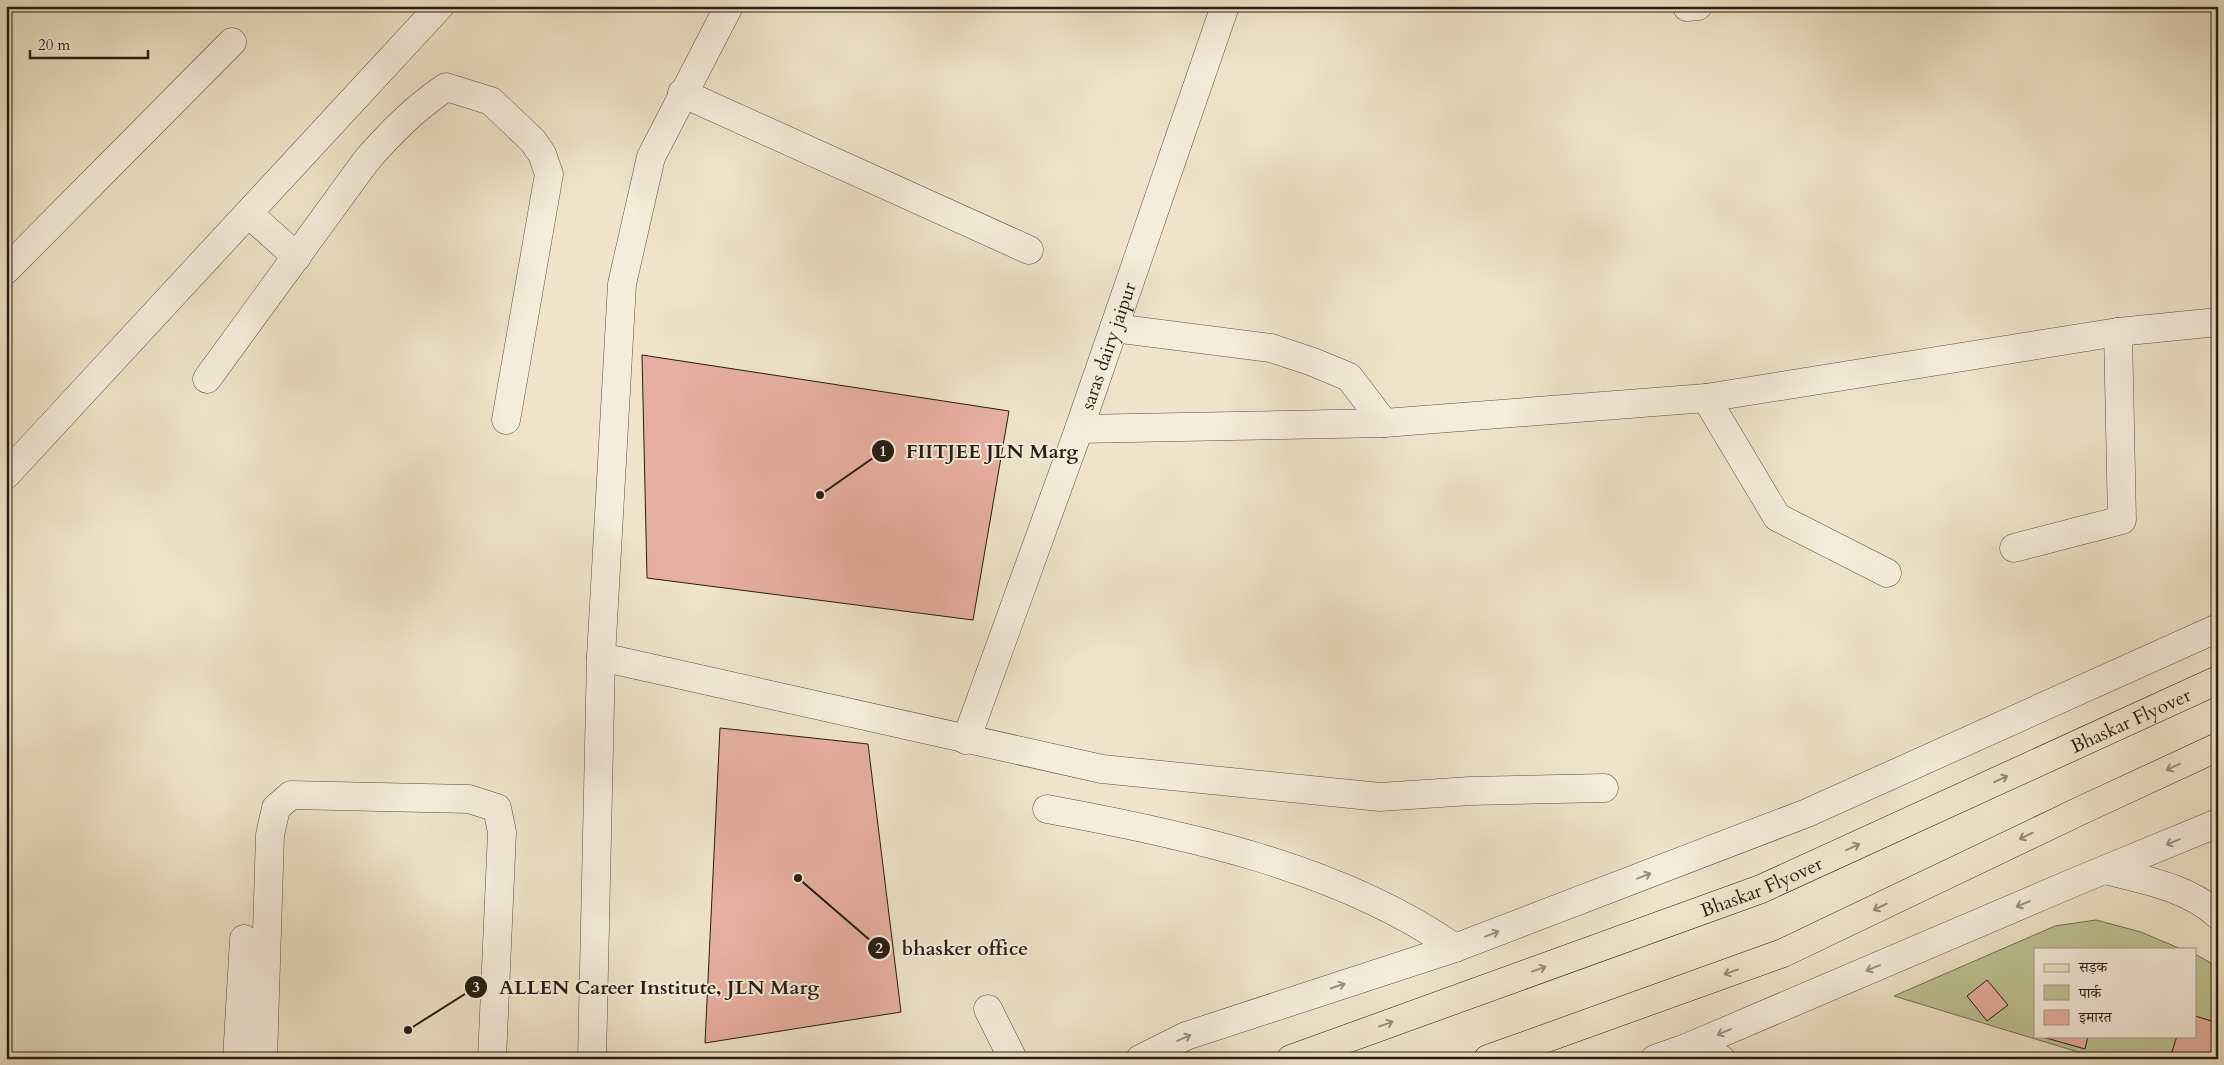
<svg xmlns="http://www.w3.org/2000/svg" width="2224" height="1065" font-family="Cardo,'Noto Serif Devanagari',serif">
<style>
.green{fill:#bec293;stroke:#727053}
.building{fill:#e7afa1;stroke:#271d13}
.lines{fill:none;stroke-linecap:round;stroke-linejoin:round}
.minor-casing{stroke:#594f40;stroke-width:29}
.major-casing{stroke:#271d13;stroke-width:29}
.minor{stroke:#f5eddc;stroke-width:28}
.major{stroke:#efe4c9;stroke-width:28}
.oneway{stroke:#958a77}
.oneway2{stroke:#988f82}
.labels{text-anchor:middle;stroke-width:4;stroke-linejoin:round;paint-order:stroke}
.street-label{font-size:19px;fill:#271d13;stroke:#f5eddc}
.leader{fill:none;stroke:#271d13;stroke-width:2}
.callout-dot{fill:#271d13;stroke:#f5eddc;stroke-width:2}
.mark-label{font-size:15px;text-anchor:middle;font-weight:bold;fill:#fff}
.callout-label{font-size:20px;text-anchor:middle;font-weight:bold;fill:#271d13;stroke:#f5eddc;stroke-width:4;stroke-linejoin:round;paint-order:stroke}
</style>
<rect width="100%" height="100%" fill="#efe4c9"/>
<filter id="stains"><feTurbulence type="fractalNoise" baseFrequency=".004" numOctaves="4"/><feColorMatrix values="0 0 0 0 .2 0 0 0 0 .09 0 0 0 0 .02 0 0 0 .5 -.17"/></filter>
<radialGradient id="worn" r=".72"><stop offset=".6" stop-color="#630" stop-opacity="0"/><stop offset="1" stop-color="#630" stop-opacity=".3"/></radialGradient>
<path class="green" d="M2096 920 2141 932 2181 949H2035V1036H2195V954L2218 967V1059H2101L1894 996 2055 926Z"/>
<path class="building" d="M642 355 1009 411 973 620 647 578Z
M720 728 868 744 901 1012 705 1043Z
M1987 980 2008 1005 1987 1021 1967 996Z
M2195 1016 2218 1023V1038L2211 1059H2184L2171 1055 2177 1036H2195Z
M2039 1036H2088L2085 1049Z"/>
<g class="lines">
<g class="minor-casing">
<g id="minor">
<path d="M729 6 651 157 622 284 601 657 1102 769 1380 797 1470 791 1604 788"/>
<path d="M1687 7 1698 6"/>
<path d="M682 93 1029 250"/>
<path d="M249 214 297 257"/>
<path d="M6 270 232 42"/>
<path d="M1114 328 1271 348 1313 362 1349 377 1384 423"/>
<path d="M207 379 366 161C392 131 413 110 446 87L491 101 533 141 542 154 549 174 506 420"/>
<path d="M1706 398 1777 517 1887 573"/>
<path d="M1079 429 1384 423 1706 398 2118 332 2218 322"/>
<path d="M6 475 440 6"/>
<path d="M2014 548 2122 520 2118 332"/>
<path id="s1" d="M966 740 1079 429 1225 6"/>
<path d="M1047 809C1183 834 1340 867 1455 948"/>
<path d="M2105 870C2144 880 2187 887 2218 915"/>
<path d="M988 1009 1013 1059"/>
<path d="M1686 1055V1048L1721 1059"/>
<path d="M237 1059 244 939"/>
<path d="M263 1059 270 835 276 808 291 795 469 799 497 808 502 832 492 1059"/>
<path d="M592 1059 601 657"/>
<path d="M1140 1059 1186 1036 1455 948 1807 813 2218 628"/>
<path d="M1655 1059 1686 1048 2082 879 2218 823"/>
</g>
</g>
<g class="major-casing">
<g id="major">
<path id="s2" d="M1291 1059 1761 889 2218 680"/>
<path d="M1488 1059 1783 953 2082 810 2218 747"/>
</g>
</g>
<use href="#minor" class="minor"/>
<use href="#major" class="major"/>
</g>
<defs><path id="oneway-shaft" d="M-6 0H5M1.5-3L5.5 0L1.5 3" fill="none" stroke-width="1.6" stroke-linecap="round" stroke-linejoin="round" transform="scale(1.25)"/></defs>
<g class="oneway">
<use href="#oneway-shaft" transform="translate(2173 767) rotate(155)"/>
<use href="#oneway-shaft" transform="translate(2001 779) rotate(-25)"/>
<use href="#oneway-shaft" transform="translate(2026 836) rotate(154)"/>
<use href="#oneway-shaft" transform="translate(1853 847) rotate(-25)"/>
<use href="#oneway-shaft" transform="translate(1880 907) rotate(154)"/>
<use href="#oneway-shaft" transform="translate(1539 969) rotate(-20)"/>
<use href="#oneway-shaft" transform="translate(1731 972) rotate(160)"/>
<use href="#oneway-shaft" transform="translate(1386 1024) rotate(-20)"/>
</g>
<g class="oneway2">
<use href="#oneway-shaft" transform="translate(2173 842) rotate(158)"/>
<use href="#oneway-shaft" transform="translate(1644 876) rotate(-21)"/>
<use href="#oneway-shaft" transform="translate(2023 904) rotate(157)"/>
<use href="#oneway-shaft" transform="translate(1492 934) rotate(-21)"/>
<use href="#oneway-shaft" transform="translate(1873 968) rotate(157)"/>
<use href="#oneway-shaft" transform="translate(1338 986) rotate(-18)"/>
<use href="#oneway-shaft" transform="translate(1724 1032) rotate(157)"/>
<use href="#oneway-shaft" transform="translate(1184 1038) rotate(-23)"/>
</g>
<g class="labels">
<g class="street-label">
<text dy="7" stroke="none"><textPath href="#s1" startOffset="419">saras dairy jaipur</textPath></text>
<text dy="7" stroke="none"><textPath href="#s2" startOffset="906">Bhaskar Flyover</textPath></text>
<text dy="7" stroke="none"><textPath href="#s2" startOffset="501">Bhaskar Flyover</textPath></text>
</g>
</g>
<path class="leader" d="M820 495L883 451M798 878L879 948M408 1030L476 987"/>
<g class="callout-dot">
<circle cx="820" cy="495" r="5"/>
<circle cx="798" cy="878" r="5"/>
<circle cx="408" cy="1030" r="5"/>
<circle cx="883" cy="451" r="12"/>
<circle cx="879" cy="948" r="12"/>
<circle cx="476" cy="987" r="12"/>
</g>
<g class="mark-label">
<text x="883" y="456">1</text>
<text x="879" y="953">2</text>
<text x="476" y="992">3</text>
</g>
<g class="callout-label">
<text x="992" y="458">FIITJEE JLN Marg</text>
<text x="965" y="955">bhasker office</text>
<text x="659" y="994">ALLEN Career Institute, JLN Marg</text>
</g>
<rect width="2224" height="1065" fill="none" stroke="#efe4c9" stroke-width="25"/>
<rect x="8" y="8" width="2209" height="1050" fill="none" stroke="#271d13" stroke-width="2.5"/>
<rect x="12" y="12" width="2199" height="1040" fill="none" stroke="#271d13"/>
<rect x="2034" y="948" width="162" height="90" fill="#f5eddc" stroke="#a39a8c"/>
<rect x="2044" y="964" width="25" height="8" fill="#efe4c9" stroke="#a39a8c"/>
<text x="2079" y="972" font-size="15" fill="#271d13">सड़क</text>
<rect x="2044" y="985" width="25" height="15" fill="#bec293" stroke="#a39a8c"/>
<text x="2079" y="998" font-size="15" fill="#271d13">पार्क</text>
<rect x="2044" y="1010" width="25" height="15" fill="#e7afa1" stroke="#a39a8c"/>
<text x="2079" y="1022" font-size="15" fill="#271d13">इमारत</text>
<path d="M30 50v8h118v-8" fill="none" stroke="#271d13" stroke-width="2.5"/>
<text x="38" y="50" font-size="15" fill="#271d13" stroke="#f5eddc" stroke-width="4" paint-order="stroke">20 m</text>
<rect width="100%" height="100%" filter="url(#stains)"/>
<rect width="100%" height="100%" fill="url(#worn)"/>
</svg>
